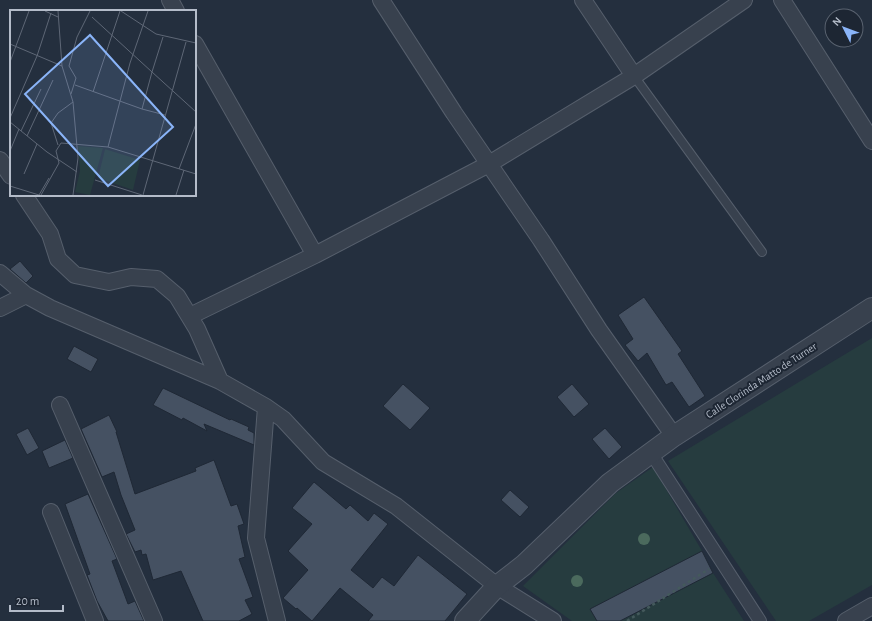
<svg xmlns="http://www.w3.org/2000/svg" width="872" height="621" font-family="'Alegreya Sans',sans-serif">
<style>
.green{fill:#263c3f}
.building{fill:#455162;stroke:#1f2835}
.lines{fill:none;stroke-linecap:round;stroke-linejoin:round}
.service-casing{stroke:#565f6c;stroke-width:10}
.pedestrian-casing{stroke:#565f6c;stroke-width:14}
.minor-casing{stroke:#565f6c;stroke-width:18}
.tertiary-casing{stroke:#565f6c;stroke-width:22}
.path{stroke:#44595c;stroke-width:2.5;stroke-dasharray:3 3;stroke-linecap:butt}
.service{stroke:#38414e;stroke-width:8}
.pedestrian{stroke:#38414e;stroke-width:12}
.minor{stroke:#38414e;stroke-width:16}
.tertiary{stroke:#38414e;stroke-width:20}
.tree{fill:#4b6a5d}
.labels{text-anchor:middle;stroke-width:4;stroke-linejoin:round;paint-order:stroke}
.street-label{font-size:11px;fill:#b4bcc9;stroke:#1d2633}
.inset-road{fill:none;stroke:#5e6776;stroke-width:1}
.view{fill:#8ab4f8;fill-opacity:0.15;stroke:#8ab4f8;stroke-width:2}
.inset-edge{fill:none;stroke:#b4bcc9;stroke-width:2}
</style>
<rect width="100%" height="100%" fill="#242f3e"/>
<path class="green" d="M872 338V585L809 621H776L668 461Z
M653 467 702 551 713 573 744 621H572L523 586 616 493Z"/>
<path class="building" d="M20 261 33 276 26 283 10 269Z
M644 297 682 351 678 354 705 396 689 407 672 382 666 385 647 353 638 361 625 345 633 339 618 315Z
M74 346 98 359 91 372 67 359Z
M403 384 430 408 410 430 383 406Z
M572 384 589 404 574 417 557 397Z
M163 388 230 420 231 419 249 427 248 430 254 433V445L204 424 207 431 183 418 182 420 153 405Z
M109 415 117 432H116L135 494 196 471 195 468 214 460 231 506 237 504 244 524 238 526 245 557 239 559 253 597 245 600 252 614 239 621H203L181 571 153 580 146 554 142 555 141 550 135 552 126 534 135 530 121 495 114 472 102 477 81 429Z
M28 428 39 448 27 455 16 434Z
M605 428 622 447 609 459 592 439Z
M65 440 73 458 49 468 42 451Z
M314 482 346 509 350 505 368 521 374 513 388 524 351 570 373 588 382 577 394 586 418 555 467 594 445 621H368L373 615 340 588 312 621 297 608 296 609 283 598 308 570 288 551 312 524 292 508Z
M510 490 529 507 520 517 501 500Z
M88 494 117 559 112 561 128 604 135 601 144 621H108L97 601 87 575 90 574 65 504Z
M702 551 713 573 620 621H597L590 609Z"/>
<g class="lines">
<g class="service-casing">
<path id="service" d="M634 76 762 252"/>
</g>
<g class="pedestrian-casing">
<path id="pedestrian" d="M651 453 760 621"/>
</g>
<g class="minor-casing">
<path id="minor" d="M170 0 176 11
M381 0 454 113 541 240 599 330 674 436
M782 0 872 141
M195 44 315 255
M634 76 744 0
M0 160 11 176
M24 195 50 234 58 259 75 275 109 282 131 277 157 279 177 296 197 329 220 381
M0 273 26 295 50 308 220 381 266 407 283 419 323 462 396 506 497 586 553 621
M0 308 26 295
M190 316 315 255 489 164 634 76 583 0
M60 405 154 621
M266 407 256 538 277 621
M51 512 95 621
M846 621 872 606"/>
</g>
<g class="tertiary-casing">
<path id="tertiary" d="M465 621 497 586 524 565 610 483 674 436 872 308"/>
</g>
<path class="path" d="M627 621 709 569"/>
<use href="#service" class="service"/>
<use href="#pedestrian" class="pedestrian"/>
<use href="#minor" class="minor"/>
<use href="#tertiary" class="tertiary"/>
</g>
<g class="tree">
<circle cx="644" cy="539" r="6"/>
<circle cx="577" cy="581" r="6"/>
</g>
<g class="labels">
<g class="street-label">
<text transform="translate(761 380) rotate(-33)" y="4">Calle Clorinda Matto de Turner</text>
</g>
</g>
<g transform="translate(10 10)">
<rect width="186" height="186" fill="#242f3e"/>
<path d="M68 136 93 138 80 185 65 182 70 161ZM95 139 130 150 123 180 88 168Z" fill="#263c3f"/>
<path class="inset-road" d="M35 1 48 7M48 1 52 56 63 92 68 148 63 185M111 1 146 24 186 33M82 7 142 62 153 27M0 34 52 56M0 52 19 1M65 75 132 99 142 62 186 102M83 82 110 1M61 84 66 68 59 56 67 27 80 1M132 99 155 105M0 108 27 46 41 3M0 112 37 142 67 162M11 121 31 79M17 126 43 70M48 135 41 113 48 103 63 92M98 137 120 53 138 1M0 141 9 119M169 159 186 114M14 164 27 134M85 170 132 185M0 176 29 185M29 185 39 168M31 185 49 153 46 141 51 133 98 137 186 164M133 185 176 32M166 185 174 160"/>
<path class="view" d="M80 25 163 117 98 176 15 84Z"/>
<rect width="186" height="186" class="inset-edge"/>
</g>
<g transform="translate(844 28) rotate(312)"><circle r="19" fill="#1d2633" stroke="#59626f"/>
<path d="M0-3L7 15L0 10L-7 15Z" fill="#8ab4f8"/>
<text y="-6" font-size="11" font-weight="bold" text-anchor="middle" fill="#b4bcc9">N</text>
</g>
<path d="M10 605v6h53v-6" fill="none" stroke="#b4bcc9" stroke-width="2"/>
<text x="16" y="605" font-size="12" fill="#b4bcc9" stroke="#1d2633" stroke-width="3" paint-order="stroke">20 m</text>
</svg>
